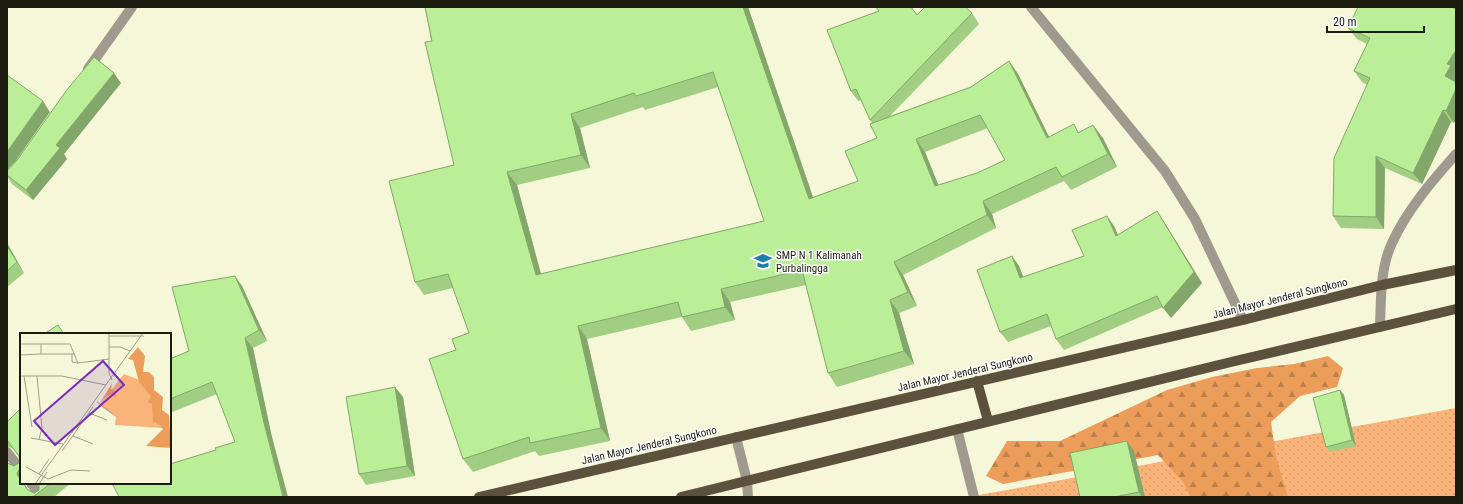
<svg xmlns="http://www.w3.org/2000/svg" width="1463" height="504" font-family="'Roboto Condensed',sans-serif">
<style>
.green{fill:url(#green-dots)}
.forest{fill:url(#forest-firs)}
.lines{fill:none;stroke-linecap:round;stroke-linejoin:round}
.minor{stroke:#a09a8e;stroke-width:10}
.major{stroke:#5b513d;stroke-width:10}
.wall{fill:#a1ce82;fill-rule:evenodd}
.shaded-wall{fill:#83a76a}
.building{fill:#bbef97;stroke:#83a76a;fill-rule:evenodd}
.labels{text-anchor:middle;stroke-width:3;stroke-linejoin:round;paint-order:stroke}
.poi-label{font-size:11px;fill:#1b1b10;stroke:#fff;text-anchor:start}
.street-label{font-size:11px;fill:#1b1b10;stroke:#fff}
.inset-road{fill:none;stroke:#9e9f88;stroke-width:1}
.view{fill:#7b2cbf;fill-opacity:0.15;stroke:#7b2cbf;stroke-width:2}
.inset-edge{fill:none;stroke:#1b1b10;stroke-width:2}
</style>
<defs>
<pattern id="green-dots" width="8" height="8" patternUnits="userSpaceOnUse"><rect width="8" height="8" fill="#fab378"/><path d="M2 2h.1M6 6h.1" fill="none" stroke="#d69967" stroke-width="1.8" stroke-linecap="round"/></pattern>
<pattern id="forest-firs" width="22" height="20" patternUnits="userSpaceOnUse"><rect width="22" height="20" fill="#ed9d5a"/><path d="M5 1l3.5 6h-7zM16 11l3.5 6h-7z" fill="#bf7f49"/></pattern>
</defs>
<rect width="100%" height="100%" fill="#f6f7d8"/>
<path class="green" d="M1456 408V497H968Z"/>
<path class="forest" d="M1328 356 1343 368 1337 387 1300 396 1271 422 1276 457 1288 497H1191L1183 482 1158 455 1003 484 986 476 1007 441H1060L1167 390 1212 377 1257 368 1294 364Z"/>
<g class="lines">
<path class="minor" d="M1031 7 1165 171 1195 219 1243 320
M88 69 132 7
M1380 327C1381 300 1380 268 1392 243 1407 210 1432 181 1456 154
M957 429 974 497
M736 437 747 481 748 497
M7 452 21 470
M31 483 41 497"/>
<path class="major" d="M977 381 988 421
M479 497 1243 320 1382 285 1456 270
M681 497 1231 362 1456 309"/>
</g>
<path class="wall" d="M425 7H748L813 197 858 181 877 138 872 123 870 120 861 100 858 101 851 91 879 11 876 7H911L917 15 972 13 979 24 890 116 971 87 1009 61 1018 74 1049 137 1079 132 1103 138 1117 167 1071 190 1064 181 992 214 996 228 903 275 917 306 899 313 914 364 837 387 828 373 806 285 730 302 735 320 691 331 682 317 587 339 610 441 539 456 535 451 473 472 463 459 456 350 469 333 453 288 424 295 415 282 454 165ZM718 87 764 221 541 274 517 185 590 168 580 128 643 107 645 110ZM988 128 1005 160 977 173 938 185 925 152Z
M1456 9V118L1454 123 1451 122 1422 184 1385 168 1384 229 1341 228 1333 216 1367 85 1362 82 1354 71 1367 44 1357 39 1348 28Z
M121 83 64 154 67 159 33 200 12 184 7 176V171Z
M1164 222 1202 283 1171 318 1163 307 1064 350 1056 339 1051 326 1008 342 1000 332 1012 256 1019 266 1023 277 1084 256 1114 226 1118 235Z
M7 243 24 273 7 287Z
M242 286 267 341 253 348 271 433 216 450 235 442 217 394 170 413V359L189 351Z
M395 387 403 397 415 476 366 485 359 474Z
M1340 390 1344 395 1356 446 1330 452 1326 447Z
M21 408V483H25V486L28 490 34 493 39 490V483H71L54 497H7L9 464 14 466 20 462 19 457 12 448 7 446V422Z
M1127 441 1134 451 1145 497H1080Z"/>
<path class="shaded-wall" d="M743 7H748L818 212 809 199Z
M1456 50V83L1445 76 1447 64Z
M1009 61 1018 74 1056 151 1047 138Z
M114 73 121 83 64 154 67 159 33 200 26 190 56 145Z
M1456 89V118L1454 123 1446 111Z
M43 101 50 112 15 162 7 170V152Z
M1443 110 1451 122 1422 184 1413 173Z
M571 114 580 128 590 168 581 155Z
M1093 125 1103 138 1117 167 1108 154Z
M916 139 925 152 944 199 935 186Z
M1376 156 1385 168 1384 229 1376 217Z
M507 172 517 185 545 289 536 275Z
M983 201 992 214 996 228 987 215Z
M1157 211 1164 222 1202 283 1171 318 1163 308Z
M1107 216 1114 226 1123 247 1116 236Z
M7 243 24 273 17 262 7 246Z
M1012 256 1019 266 1028 289 1020 278Z
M894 262 903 275 917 306 908 292Z
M235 276 242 286 267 341 259 330Z
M721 289 730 302 735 320 725 307Z
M890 300 899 313 914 364 904 351Z
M578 326 587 339 610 441 601 428Z
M245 338 253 348 271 433 288 497H283L264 423Z
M395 387 403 397 415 476 407 466Z
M1340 390 1344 395 1356 446 1352 440Z
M1127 441 1134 451 1145 497H1142L1139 492Z
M20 468 21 469V480L18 476 17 473Z"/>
<path class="building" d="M425 7H743L809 199 858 181 845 151 877 138 870 124 971 87 1009 61 1047 138 1074 124 1078 133 1093 125 1108 154 1062 177 1056 167 983 201 987 215 894 262 908 292 890 300 904 351 828 373 802 270 721 289 725 307 682 317 678 302 578 326 601 428 530 443 529 437 463 459 429 359 456 350 452 339 469 333 448 274 415 282 389 181 454 165 425 42 432 41ZM713 72 764 221 536 275 507 172 581 155 571 114 634 93 636 96ZM980 115 1005 160 977 173 935 186 916 139Z
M876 7H911L917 15 925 7H965L972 13 870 120 856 89 851 91 827 30 879 11Z
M1358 7H1452L1456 9V50L1447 64 1451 65 1445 76 1456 82V89L1446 111 1443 110 1413 173 1376 156V217L1333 216 1334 158 1370 78 1354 71 1370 38 1348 28Z
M94 57 114 73 56 145 60 148 26 190 7 175V171L18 159 66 91Z
M7 75 43 101 7 152Z
M1157 211 1194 272 1163 308 1157 296 1056 339 1047 314 1000 332 977 270 1012 256 1020 278 1084 256 1072 230 1107 216 1116 236Z
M7 246 17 262 7 271Z
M235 276 259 330 245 338 264 423 283 497H119L112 483H170V464L216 450 215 448 235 442 212 382 170 399V359L189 351 172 287Z
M58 325 64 334H44Z
M395 387 407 466 359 474 346 397Z
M1340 390 1352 440 1326 447 1313 398Z
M21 408V467L20 468 17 473 18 476 21 480V483H23L28 490 34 493 39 490V483H51L33 497H7V462L9 464 14 466 20 462 19 456 7 440V422Z
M1127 441 1139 492 1114 497H1080L1070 453Z"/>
<defs>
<g id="school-bare" transform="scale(1.38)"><path d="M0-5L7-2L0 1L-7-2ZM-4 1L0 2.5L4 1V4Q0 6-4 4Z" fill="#1980aa" stroke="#fff" stroke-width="2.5" paint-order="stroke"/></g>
</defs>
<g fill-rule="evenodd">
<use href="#school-bare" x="763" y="261"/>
</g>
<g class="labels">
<g class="poi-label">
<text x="776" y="259">SMP N 1 Kalimanah<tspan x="776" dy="13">Purbalingga</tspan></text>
</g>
<g class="street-label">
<text transform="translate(1280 298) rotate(-14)" y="4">Jalan Mayor Jenderal Sungkono</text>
<text transform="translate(965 372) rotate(-13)" y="4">Jalan Mayor Jenderal Sungkono</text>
<text transform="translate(649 445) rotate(-13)" y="4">Jalan Mayor Jenderal Sungkono</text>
</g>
</g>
<g transform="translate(20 333)">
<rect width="151" height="151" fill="#f6f7d8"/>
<path d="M104 41 128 50 143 95 95 92 96 84 79 72Z" fill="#fab378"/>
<path d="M118 14 125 23 123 39H129L134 44V57L143 64 142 77 149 82 151 115 126 113 143 96 139 91 133 89 132 71 128 69 131 63 119 49 113 27 108 26ZM92 50 91 56 96 59V64L87 62 80 70Z" fill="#ed9d5a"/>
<path class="inset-road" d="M89 0V40L92 47M89 3H124M0 11H21M89 14H100L110 18M52 21V29L58 30M55 21H21V11H50L55 23 57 28 58 30 89 26M0 22 21 21M0 43H42L86 52M4 43 12 94M17 43 22 95 19 106M77 69 93 81M69 80 87 87M53 103 73 111M11 105 43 111M42 118 73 74M6 134 28 146 51 137 70 138M19 141 29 126M15 151 123 0M19 151 27 139"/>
<path class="view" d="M83 28 104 52 35 112 14 88Z"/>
<rect width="151" height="151" class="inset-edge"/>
</g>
<rect width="1463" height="504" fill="none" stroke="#1b1b10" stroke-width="16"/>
<path d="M1327 26v6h97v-6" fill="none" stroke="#1b1b10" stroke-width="2"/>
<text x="1333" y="26" font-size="12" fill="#1b1b10" stroke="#ffffff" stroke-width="3" paint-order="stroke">20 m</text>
</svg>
